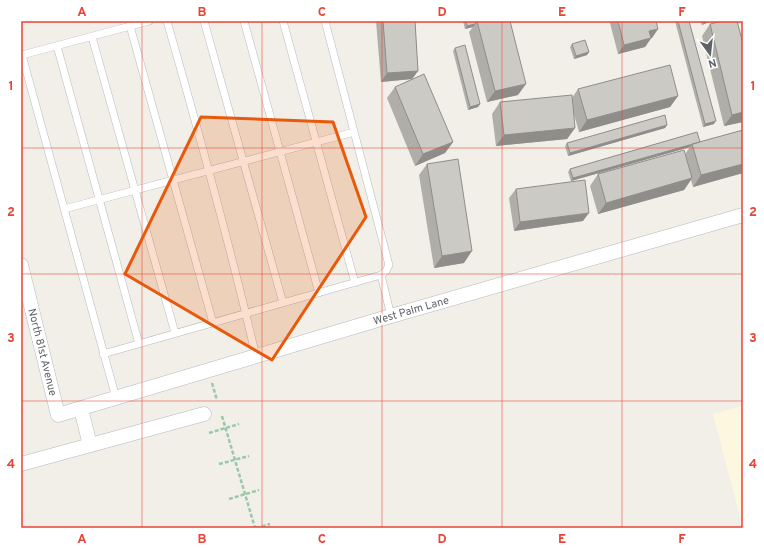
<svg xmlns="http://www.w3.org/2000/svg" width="764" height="549" font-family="Overpass,sans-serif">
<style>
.commercial{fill:#fef7e0}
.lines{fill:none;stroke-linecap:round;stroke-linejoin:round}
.service-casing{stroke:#b5b8bc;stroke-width:8}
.minor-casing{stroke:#b5b8bc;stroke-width:15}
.path{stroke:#9cc7a9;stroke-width:2.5;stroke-dasharray:4 2;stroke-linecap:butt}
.service{stroke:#fff;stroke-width:7}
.minor{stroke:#fff;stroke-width:14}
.wall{fill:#afaea9}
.shaded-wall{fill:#8f8d8a}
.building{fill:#cccac5;stroke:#8f8d8a}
.marked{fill:#e8590c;fill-opacity:0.2;stroke:#e8590c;stroke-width:3;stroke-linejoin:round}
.grid{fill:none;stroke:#ea4335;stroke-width:1;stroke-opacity:0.55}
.labels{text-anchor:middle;stroke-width:3.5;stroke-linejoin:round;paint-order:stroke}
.street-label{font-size:11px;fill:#5f6368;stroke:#fff}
.neatline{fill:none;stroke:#ea4335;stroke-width:1.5}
.grid-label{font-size:13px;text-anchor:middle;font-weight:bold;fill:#ea4335}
</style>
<rect width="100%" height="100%" fill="#f1efe8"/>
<path class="commercial" d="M743 406V528L713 414Z"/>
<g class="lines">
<g class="service-casing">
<path id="service" d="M167 21C199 133 230 244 256 357
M204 21 283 303
M244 21 319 293
M283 21 355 283
M325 21 389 265 386 271 381 275 391 316
M130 26 213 323
M92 37 175 333
M57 46 139 344
M64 209 354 132
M103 354 381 275
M116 398 22 55 149 21"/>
</g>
<g class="minor-casing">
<path id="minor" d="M21 265 58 415 391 316 743 215
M81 409 90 445
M21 464 204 414"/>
</g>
<path class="path" d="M212 383 217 400
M222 416 255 528
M209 433 239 424
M219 464 249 456
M229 499 259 490
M256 528 270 524"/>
<use href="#service" class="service"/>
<use href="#minor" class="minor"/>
</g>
<path class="wall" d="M376 21H415L418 71 412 79 381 82Z
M463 21H510L518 95 487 102 469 32 473 27 465 29Z
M611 21H656L658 29 645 47 618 54 610 23Z
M675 21H689L714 124 703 127Z
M700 21H711L702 25Z
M710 24 743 44V122L724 126 702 36Z
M572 44 589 52 587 55 574 59 570 47Z
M455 48 480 104 478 107 468 110 453 51Z
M395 87 453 142 445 153 415 166 387 98Z
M578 89 678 96 670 107 579 132 573 111 575 128 567 139 496 146 492 114 500 102 572 98Z
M667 125 665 128 568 156 565 146 567 143Z
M743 130V173L693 187 691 180 684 190 598 214 590 186 598 174 685 154 690 147 571 181 568 172 570 169 700 142Z
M427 164 464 263 434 268 419 175Z
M516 189 583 221 514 231 509 198Z"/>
<path class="shaded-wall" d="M705 21H711L702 25Z
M475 24 473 27 465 29 467 26Z
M658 29 652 38 643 40 649 31Z
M651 38 645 47 618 54 624 45Z
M589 52 587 55 574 59 576 56Z
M418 71 412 79 381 82 387 73Z
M526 84 518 95 487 102 495 91Z
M678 96 670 107 579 132 587 120Z
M480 104 478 107 468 110 470 107Z
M743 112V122L724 126 732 115Z
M716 121 714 124 703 127 705 124Z
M667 125 665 128 568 156 570 153Z
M575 128 567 139 496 146 504 135Z
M453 142 445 153 415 166 423 154Z
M692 144 690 147 571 181 573 178Z
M743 164V173L693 187 701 175Z
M692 178 684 190 598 214 606 203Z
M589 213 583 221 514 231 520 222Z
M472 251 464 263 434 268 442 256Z"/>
<path class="building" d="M383 21H415L418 71 387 73Z
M466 21H477L475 24 467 26Z
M477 21H510L526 84 495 91Z
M618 21H656L658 29 649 31 651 38 624 45Z
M678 21H689L716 121 705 124Z
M723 21H737L743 44V112L732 115 710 24Z
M585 40 589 52 576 56 572 44Z
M465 45 480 104 470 107 455 48Z
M670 65 678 96 587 120 578 89Z
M424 74 453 142 423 154 395 87Z
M572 95 575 128 504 135 500 102Z
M665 115 667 125 570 153 567 143Z
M743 130V164L701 175 692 144Z
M697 132 700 142 573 178 570 169Z
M684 150 692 178 606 203 598 174Z
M458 159 472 251 442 256 427 164Z
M585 180 589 213 520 222 516 189Z"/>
<path class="marked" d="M201 117 333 122 366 217 272 360 125 274Z"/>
<path class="grid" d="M142 21V528M262 21V528M382 21V528M502 21V528M622 21V528M21 148H743M21 274H743M21 401H743"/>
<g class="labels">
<g class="street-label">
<text transform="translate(411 310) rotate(-16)" y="4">West Palm Lane</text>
<text transform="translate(43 352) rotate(76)" y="4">North 81st Avenue</text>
</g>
</g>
<rect width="764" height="549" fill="none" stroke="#ffffff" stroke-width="44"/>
<g transform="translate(710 54) rotate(165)" stroke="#ffffff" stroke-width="3" paint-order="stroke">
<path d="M0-3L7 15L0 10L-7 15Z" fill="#5f6368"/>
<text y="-6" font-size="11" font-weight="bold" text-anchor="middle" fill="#5f6368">N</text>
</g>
<rect x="22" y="22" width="720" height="505" class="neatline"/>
<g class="grid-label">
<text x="82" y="16">A</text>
<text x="202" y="16">B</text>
<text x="322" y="16">C</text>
<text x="442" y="16">D</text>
<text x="562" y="16">E</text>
<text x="682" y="16">F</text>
<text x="11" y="90">1</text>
<text x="753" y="90">1</text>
<text x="11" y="216">2</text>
<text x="753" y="216">2</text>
<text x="11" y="342">3</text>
<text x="753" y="342">3</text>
<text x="11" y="468">4</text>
<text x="753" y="468">4</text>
<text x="82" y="543">A</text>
<text x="202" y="543">B</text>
<text x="322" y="543">C</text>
<text x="442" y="543">D</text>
<text x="562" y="543">E</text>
<text x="682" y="543">F</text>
</g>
</svg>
